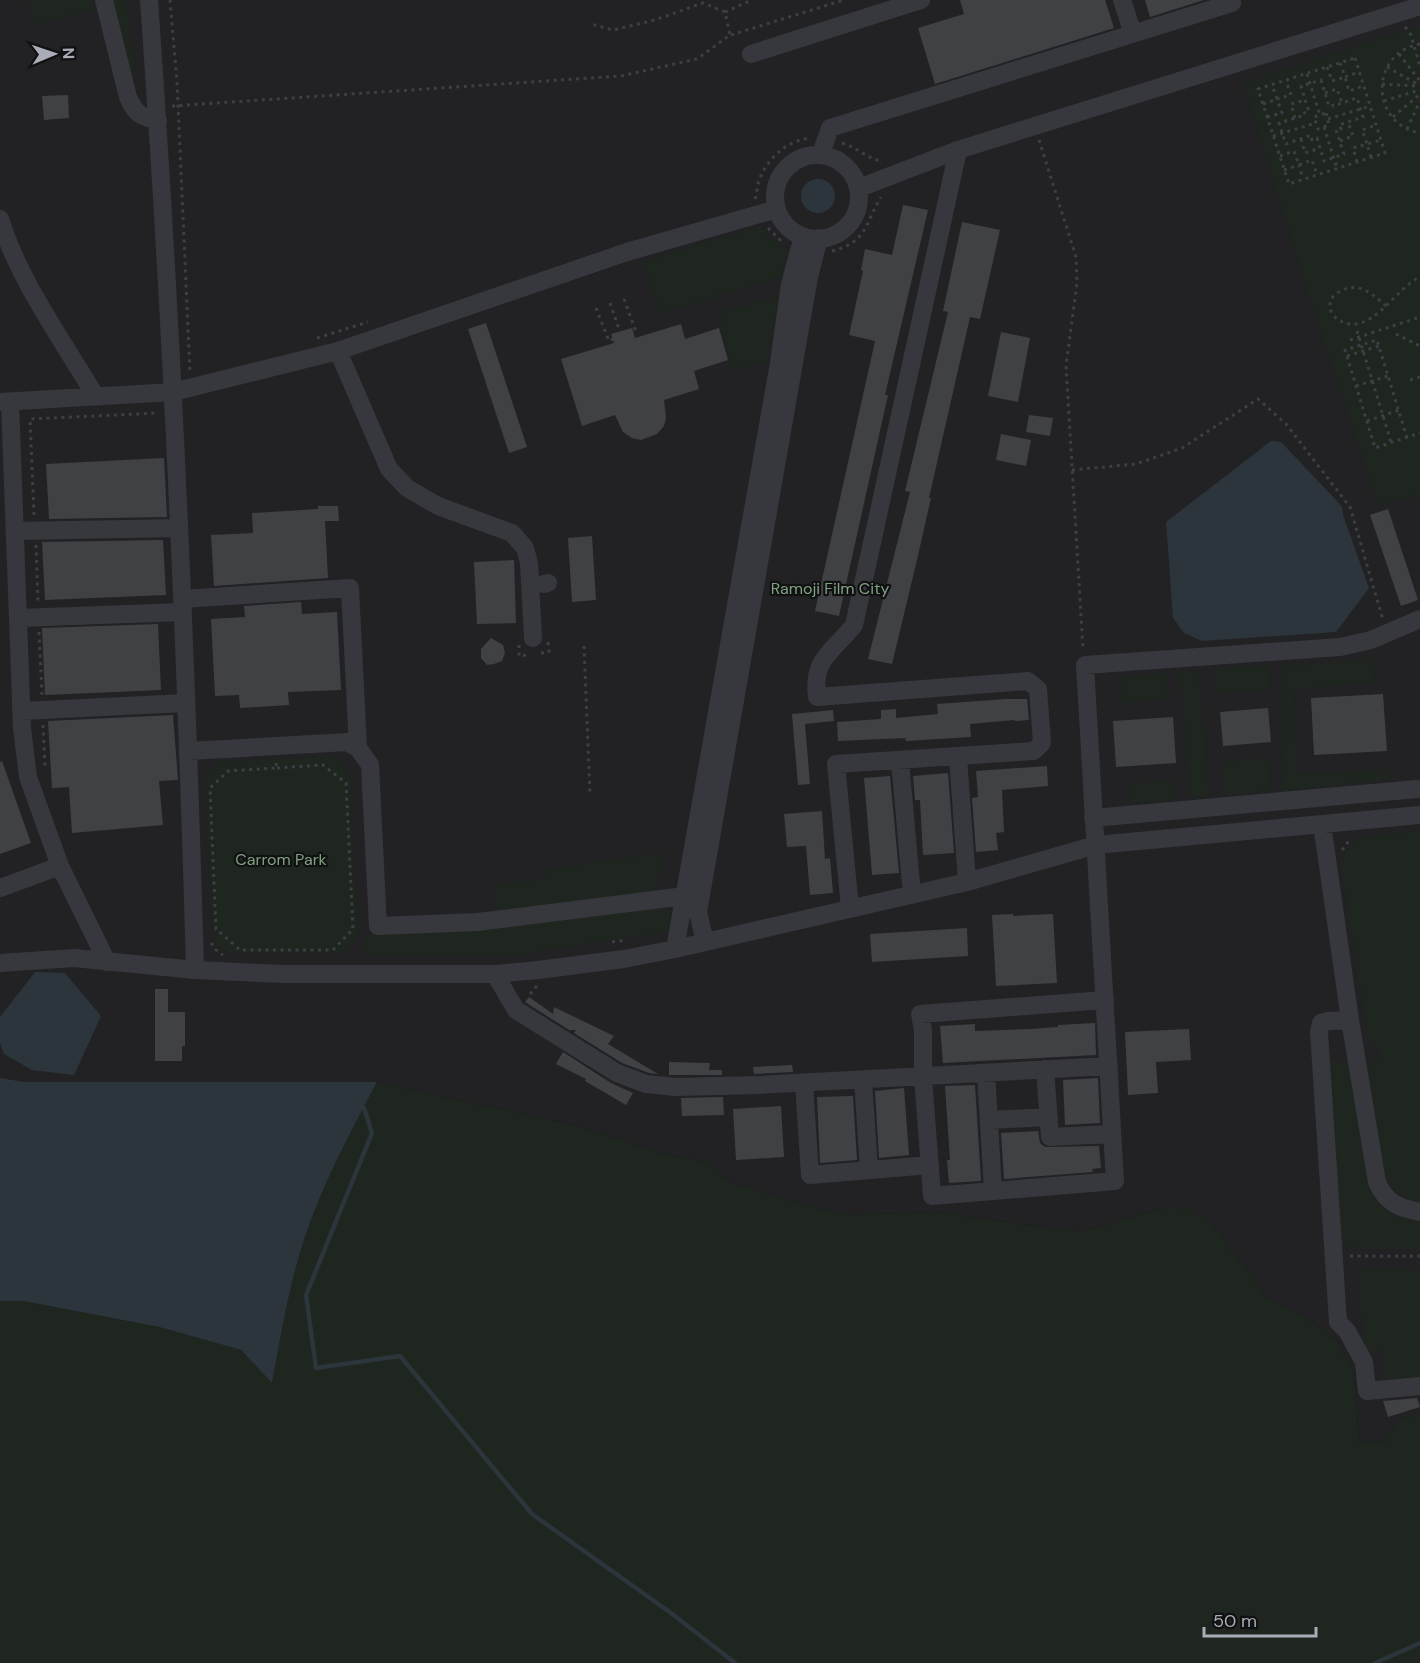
<svg xmlns="http://www.w3.org/2000/svg" width="1420" height="1663" font-family="'DM Sans',sans-serif">
<style>
.built{fill:#222225}
.green{fill:#1e261f}
.water{fill:#2c353c}
.lines{fill:none;stroke-linecap:round;stroke-linejoin:round}
.stream{stroke:#2c353c;stroke-width:4.5}
.building{fill:#404145}
.path{stroke:#3d3f44;stroke-width:3;stroke-dasharray:3 4.5;stroke-linecap:butt}
.minor{stroke:#37383d;stroke-width:18}
.path-bridge{stroke:#3d3f44;stroke-width:3;stroke-dasharray:3 4.5;stroke-linecap:butt}
.labels{text-anchor:middle;stroke-width:4.5;stroke-linejoin:round;paint-order:stroke}
.park-label{font-size:16px;fill:#7fa381;stroke:#111113}
</style>
<rect width="100%" height="100%" fill="#161618"/>
<path class="built" d="M0 0H1420V1412L1400 1420 1384 1441 1359 1442 1354 1371 1338 1343 1308 1318 1268 1298 1213 1224 1168 1207 1079 1232 937 1212 842 1215 729 1182 706 1162 668 1155 574 1125 377 1082H26L0 1078Z"/>
<path class="green" d="M29 0H91L93 10 34 25Z
M112 0H127L135 86Z
M1420 25V494L1379 507 1309 296 1243 83Z
M762 225 771 238 787 249 782 276 660 314 643 262Z
M779 296 768 360 738 369H734L731 365 718 316 722 312Z
M1371 655C1375 662 1375 675 1371 682L1293 690 1298 774 1388 769 1389 780 1283 791 1280 666 1360 661Z
M1268 665V690L1216 694 1215 668Z
M1199 671 1209 796 1190 798 1180 672Z
M1167 673 1168 699 1122 703 1120 677Z
M331 757 345 766 350 780 357 930C355 942 349 952 336 953H231C220 949 214 945 213 933L205 784C206 772 211 766 221 761Z
M1265 758 1268 763 1269 791 1224 796 1222 764 1223 761Z
M1172 781 1174 785 1175 800 1129 804 1128 784Z
M1420 830V1203C1402 1198 1390 1192 1384 1173L1367 1061 1379 1056 1380 1051 1368 1040 1343 881V861L1345 853 1359 837Z
M662 853 656 891 501 911 495 907 494 884 545 879 546 869Z
M658 908 671 910 668 928 658 933 528 953 495 956H365L364 934 495 929Z
M1333 1062H1349L1372 1194C1382 1210 1400 1221 1420 1221V1249H1361C1346 1247 1340 1240 1339 1225L1331 1069Z
M377 1082 574 1125 668 1155 706 1162 729 1182 842 1215 937 1212 1079 1232 1168 1207 1190 1209 1213 1224 1268 1298 1308 1318 1338 1343 1354 1371 1359 1442 1384 1441 1400 1420 1420 1412V1663H0V1301H23L159 1327 241 1350 272 1382C281 1334 289 1286 304 1240 322 1185 350 1133 377 1082Z
M1358 1270H1420V1381H1384V1351H1364L1363 1313H1359Z"/>
<path class="water" d="M801 196a17 17 0 1 1 34 0a17 17 0 1 1-34 0Z
M1271 441 1281 442 1337 501 1342 507 1343 515 1369 588 1336 632 1202 641 1184 633 1173 618 1166 522Z
M35 972 65 973 101 1016 74 1075 32 1070 4 1054 0 1043V1017Z
M0 1078 26 1082H377C350 1133 322 1185 304 1240 289 1286 281 1335 272 1383L241 1350 159 1327 23 1301H0Z"/>
<g class="lines">
<path class="stream" d="M360 1108H364L372 1133 306 1295 316 1368 400 1356 532 1514 671 1613 735 1663
M1375 1663 1420 1643"/>
</g>
<path class="building" d="M960 0H1105L1114 28 935 84 918 28 964 14Z
M1145 0H1204L1150 17Z
M68 95 69 118 44 120 42 96Z
M903 205 928 210 885 395H888L839 616 815 611 875 341 849 335 863 271 861 270 865 249 892 255Z
M962 222 1000 230 980 319 970 317 929 498H931L917 560 892 664 868 659 910 492 905 491 948 312 943 311Z
M486 323 527 447 509 453 468 329Z
M681 324 685 339 719 328 728 360 694 371 699 389 664 400 666 418 664 426 657 434 641 440 632 438 623 432 615 415 582 426 561 359 614 343 611 334 632 328 635 338Z
M1001 332 1030 338 1018 402 988 396Z
M1029 415 1053 418 1050 436 1026 432Z
M1001 434 1031 440 1026 466 996 460Z
M164 458 167 517 49 519 46 464Z
M318 506H338L339 521H325L328 578 214 586 211 535 253 533 252 513 318 509Z
M1388 509 1418 600 1401 606 1370 515Z
M592 536 596 600 572 602 568 538Z
M163 540 166 595 45 600 42 542Z
M514 560 516 623 477 624 474 562Z
M301 602 302 614 337 612 341 690 288 692 289 705 240 708 239 695 215 696 211 619 245 617 244 606Z
M158 624 161 690 45 695 42 628Z
M491 638 503 645 505 653 502 661 494 664 487 665 481 658V649Z
M1383 694 1387 751 1314 755 1311 698Z
M1006 699H1027L1029 720 1015 721 1014 720 970 724 971 737 906 741 905 738 838 741 837 722 881 719V710L896 709V718L938 714 937 704Z
M1268 708 1271 742 1223 746 1220 712Z
M833 710 834 721 805 724 810 784 798 785 792 714Z
M173 715 178 780 159 781 163 825 72 833 69 787 52 788 48 721Z
M1173 717 1176 763 1116 767 1113 721Z
M2 761 31 843 0 854V762Z
M1047 766 1048 786 1002 790 1004 832 996 833 998 850 976 852 972 798 978 797 976 771Z
M948 773 954 853 923 855 920 800H915L913 776Z
M890 776 899 873 872 875 864 778Z
M822 811 825 859 830 858 833 893 810 895 806 846 787 847 784 814Z
M1013 914V916L1053 914 1057 983 996 986 992 915Z
M967 928 968 956 872 962 870 934Z
M155 989H168V1012H185V1046H182V1061H155Z
M529 997 553 1014 554 1007 614 1036 608 1044 658 1074 649 1073 622 1063 574 1033 576 1030H569L525 1002Z
M1095 1023 1096 1055 943 1063 940 1026 975 1024V1031L1030 1029 1058 1027V1025Z
M1189 1029 1191 1060 1156 1062 1158 1093 1128 1095 1125 1032Z
M563 1052 611 1083 633 1093 626 1105 585 1081 586 1079 556 1064Z
M669 1062 710 1063 709 1070H722V1075H669Z
M792 1065 793 1072 754 1074 753 1067Z
M1098 1078 1100 1123 1065 1125 1063 1080Z
M975 1085 981 1181 949 1183 947 1160H950L945 1086Z
M904 1088 909 1155 879 1158 875 1091Z
M853 1096 857 1160 820 1163 817 1097Z
M723 1097 724 1115 682 1116 681 1098Z
M781 1106 784 1157 736 1160 733 1109Z
M1038 1131 1040 1143 1045 1147 1099 1146 1101 1168 1092 1169 1093 1172 1004 1179 1001 1133Z
M1417 1398 1420 1407 1388 1417 1383 1401Z"/>
<g class="lines">
<path class="path" d="M170 0 177 82 190 373
M725 12 752 0
M1405 27 1411 35 1420 67
M731 35 844 0
M1420 44C1369 53 1370 124 1420 133
M1399 54 1420 81
M1355 58 1385 153 1289 184 1258 89Z
M1340 63 1345 77 1359 72
M1327 67 1332 81 1345 77 1349 91 1363 86
M1387 67 1417 84
M1307 74 1320 115
M1321 80 1328 103 1332 102 1333 106 1357 98 1363 117 1339 125 1341 129 1336 130 1344 154 1324 161 1317 138 1312 140 1311 135 1286 144 1279 123 1305 115 1304 110 1308 109 1301 86Z
M1382 84 1416 86
M1325 93 1337 89 1342 103
M1384 101 1416 91
M1263 104 1277 99 1272 85
M172 106 621 76 697 59 730 35 725 12 703 3 655 20 613 30 591 24
M1326 113 1329 125 1318 129 1314 117Z
M1267 117 1282 113 1277 99 1291 95 1286 81
M1393 117 1419 95
M1295 118 1291 104 1305 100
M1328 119 1370 106
M1324 127 1337 168
M1407 129 1420 101
M1273 136 1316 123
M1301 139 1305 153 1320 148
M1039 140 1076 257 1077 283 1066 366 1083 649
M1340 141 1353 136 1348 122
M842 143C857 147 867 159 882 161
M1280 156 1294 151 1299 165 1312 160 1317 175
M1371 157 1367 144 1381 140
M1357 162 1353 148 1367 144 1362 130 1376 125
M1284 170 1299 165 1303 179
M755 199C757 194 757 186 759 180 768 158 786 141 810 138
M768 228 784 244
M832 251C868 242 865 223 881 197
M624 299 636 332 634 333
M610 303 621 335
M1386 306C1373 294 1358 281 1341 291 1335 294 1330 298 1330 305 1329 311 1334 317 1339 320 1370 339 1395 288 1420 277
M596 308 609 341 613 339
M1357 331 1391 442
M1396 334 1420 346
M317 338 368 322
M1347 356 1379 346
M1410 380 1420 377
M1356 386 1388 376
M1367 421 1399 410
M1407 438 1377 340 1345 350 1375 448 1420 433
M1072 470 1136 464 1182 448 1258 399 1286 424 1350 507 1383 620
M34 515 30 419 159 413
M36 545 38 602
M39 632 42 695
M519 645V656L529 655
M584 646 590 794
M541 653 549 652 548 642
M43 725 45 766
M276 763 277 768 228 771 210 788 216 929 240 950H333L353 929 346 783 323 765 277 768
M1342 850 1351 838
M612 942 627 940
M211 943 216 950 223 955
M530 994 537 986
M1350 1256H1420"/>
<path class="minor" d="M104 0 128 97C136 115 140 116 158 121
M149 0C172 323 186 647 195 970
M1122 0 1133 34
M751 54 921 0
M821 154 830 128 1232 3 1231 0
M775 197a42 42 0 1 1 84 0a42 42 0 1 1-84 0Z
M859 188 958 150 1420 6
M0 219C19 281 63 341 96 397
M338 351 389 469 407 488 438 506 512 533 525 548 529 563 533 638
M0 402 173 392 338 351 627 252 777 209
M10 402 22 728 28 777 60 866 107 962
M15 531 179 528
M544 584 548 583
M183 599 350 588 358 748
M19 618 183 612
M21 711 186 703
M189 751 347 742 358 748 370 765 378 926 478 922 685 896
M958 757 967 882
M900 761 912 895
M1093 818 1417 789
M1322 824 1350 1020 1377 1182C1386 1203 1399 1208 1420 1212
M0 888 60 866
M850 908 836 764 1034 751 1042 743 1038 689 1028 681 817 697C812 658 833 652 854 625L958 150
M705 942 698 912 809 277 819 238
M675 949 779 363 790 284 803 236
M0 963 74 958 195 970 284 974H495L538 970 624 959 675 949 967 882 1096 845 1420 815
M495 974 516 1010 617 1073 646 1084 676 1087 759 1085 1109 1066
M1105 1000 920 1014 923 1030V1077L932 1196 1115 1181 1085 665 1340 647 1371 640 1420 619
M1350 1020 1328 1021 1321 1023 1319 1032 1338 1322 1347 1331 1364 1362 1367 1391 1420 1386
M1045 1069 1050 1137 1112 1134
M986 1073 993 1190
M863 1080 869 1170
M804 1083 810 1175 930 1165
M989 1120 1049 1117"/>
<path class="path-bridge" d="M1350 340 1420 317"/>
</g>
<g class="labels">
<g class="park-label">
<text x="830" y="594">Ramoji Film City</text>
<text x="281" y="865">Carrom Park</text>
</g>
</g>
<g transform="translate(54 54) rotate(88)" stroke="#111113" stroke-width="4.5" paint-order="stroke">
<path d="M0-4.5L10 22L0 15L-10 22Z" fill="#a8adb8"/>
<text y="-9" font-size="16" font-weight="bold" text-anchor="middle" fill="#a8adb8">N</text>
</g>
<path d="M1204 1627v9h112v-9" fill="none" stroke="#a8adb8" stroke-width="3"/>
<text x="1213" y="1627" font-size="18" fill="#a8adb8" stroke="#111113" stroke-width="4.5" paint-order="stroke">50 m</text>
</svg>
